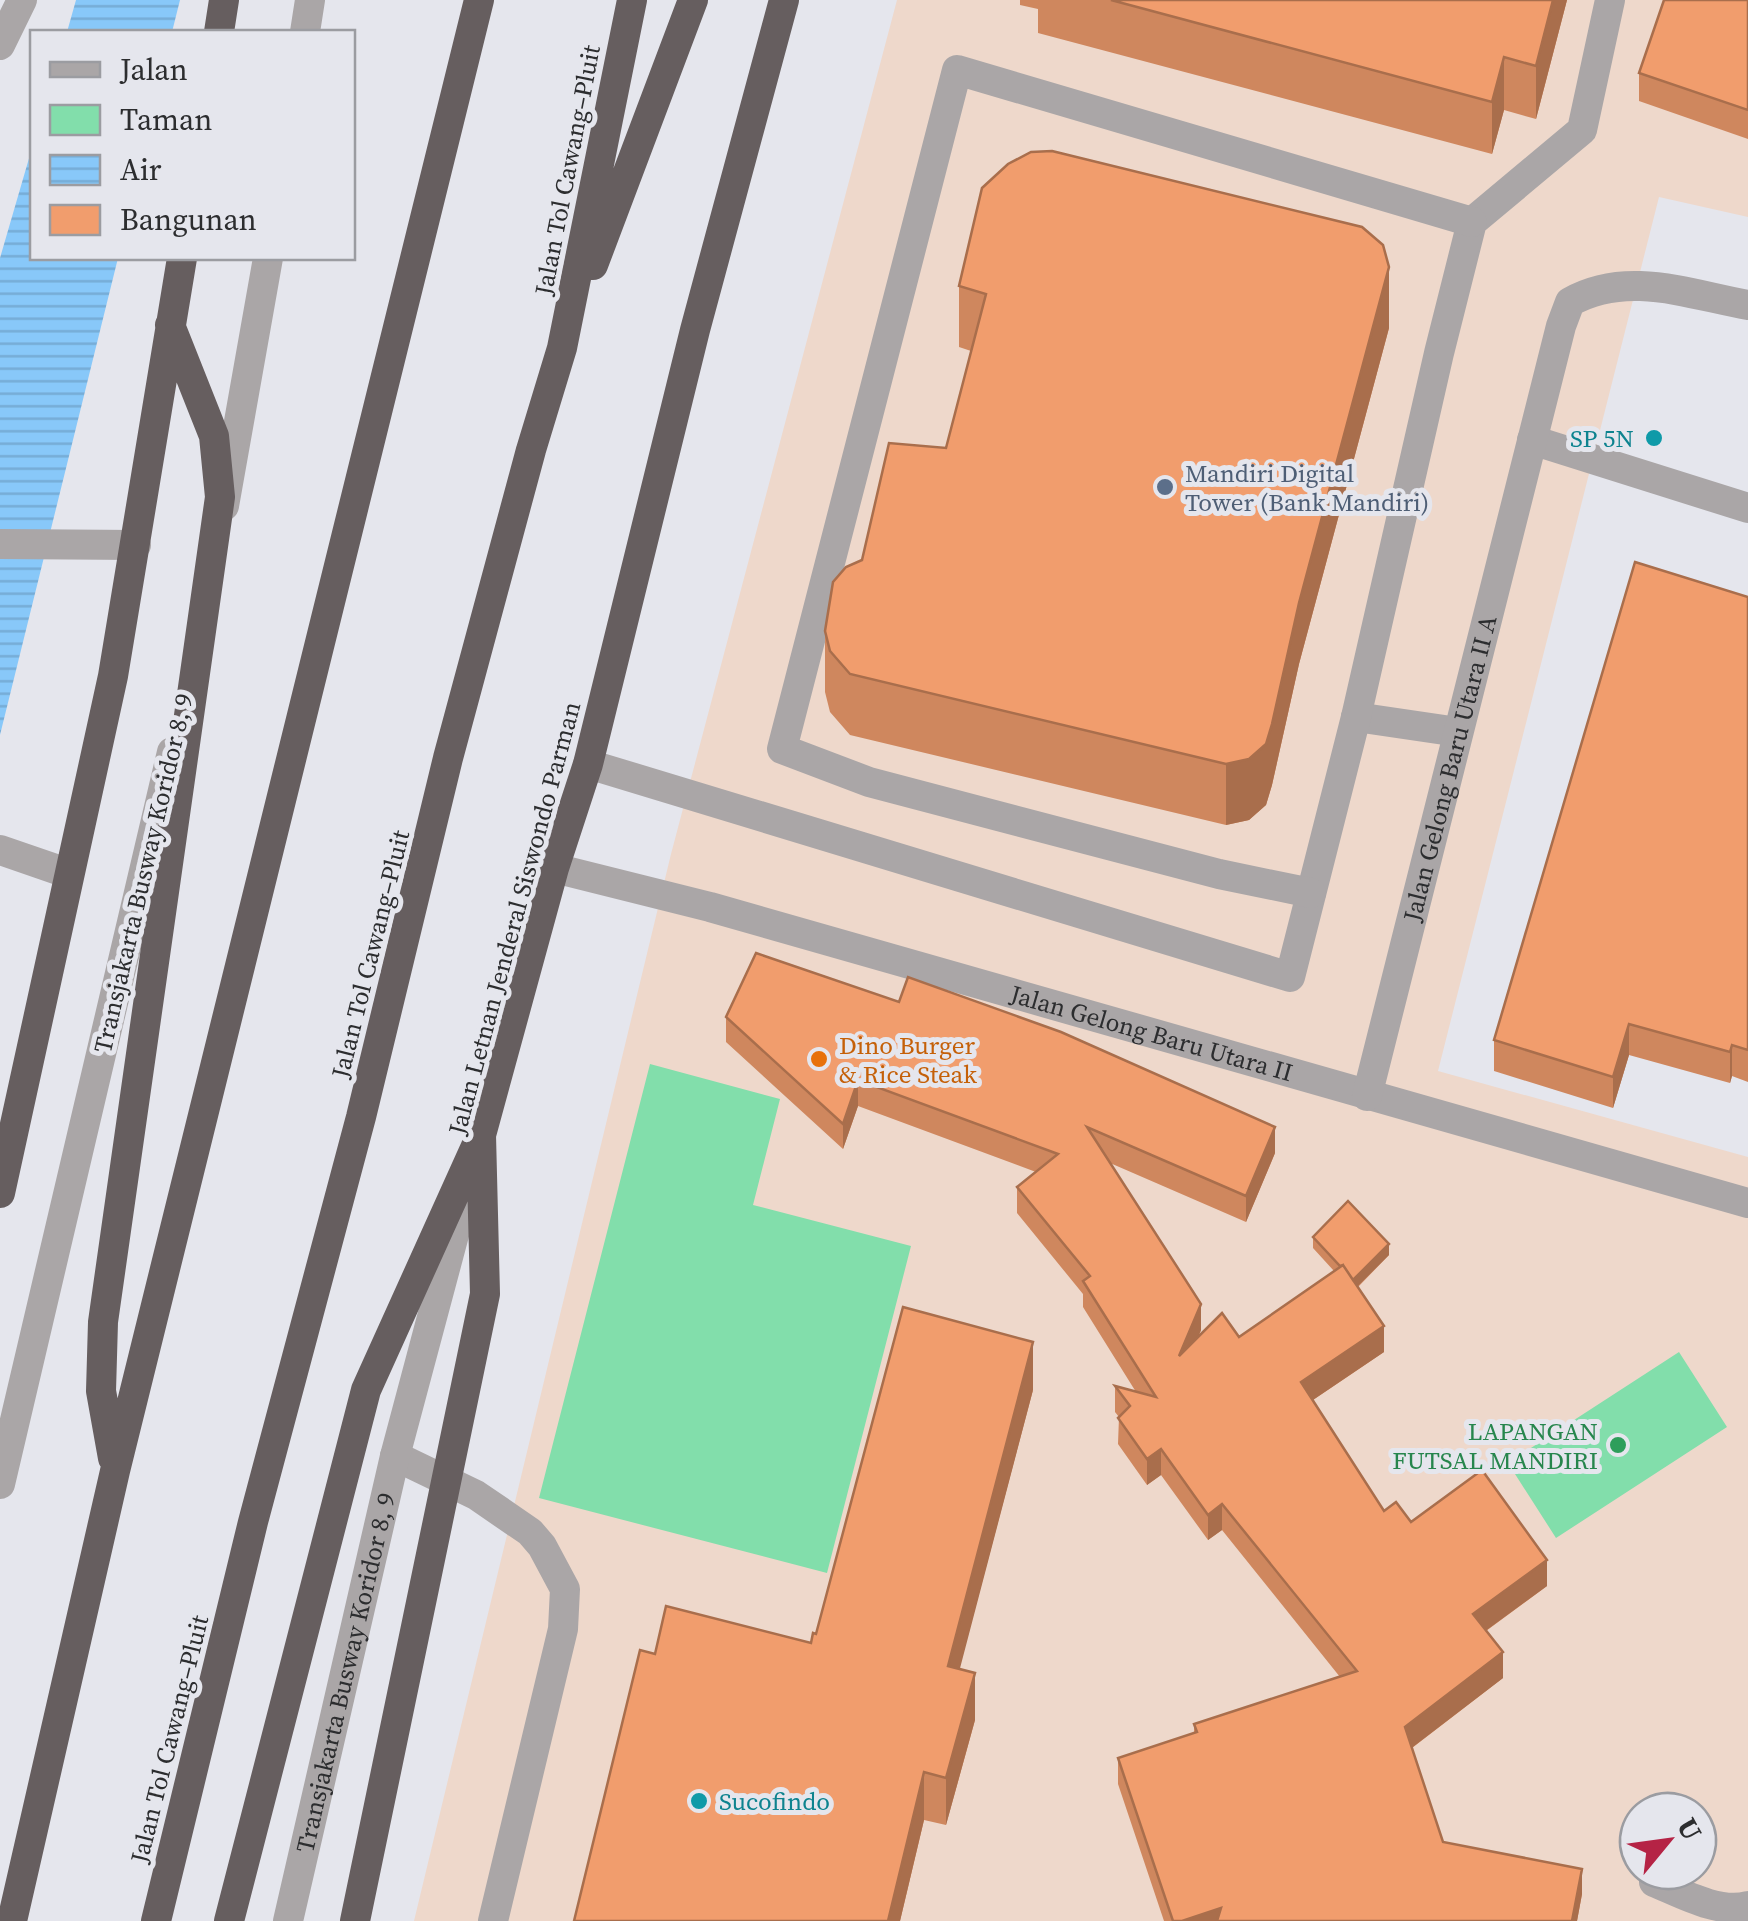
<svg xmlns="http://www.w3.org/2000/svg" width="1748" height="1921" font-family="'Source Serif 4',serif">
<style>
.commercial{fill:#eed8cb;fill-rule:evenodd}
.park{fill:#82deab}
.water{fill:url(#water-rules)}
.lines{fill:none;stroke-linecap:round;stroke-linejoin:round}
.minor{stroke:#aaa6a7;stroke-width:30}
.highway{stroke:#665e5f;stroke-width:30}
.wall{fill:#cf875e}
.shaded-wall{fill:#a96e4c}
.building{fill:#f19d6d;stroke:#a96e4c;stroke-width:2.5}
.culture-dot{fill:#0f9aa8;stroke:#e5e6ed;stroke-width:4}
.service-dot{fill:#5c6f8a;stroke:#e5e6ed;stroke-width:4}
.food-dot{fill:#e8710a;stroke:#e5e6ed;stroke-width:4}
.leisure-dot{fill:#2e9e5b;stroke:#e5e6ed;stroke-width:4}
.labels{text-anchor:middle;stroke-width:10;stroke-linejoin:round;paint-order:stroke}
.street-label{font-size:25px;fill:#2c2d2f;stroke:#e5e6ed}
.culture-label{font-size:25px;fill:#0d838f;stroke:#e5e6ed;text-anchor:end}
.service-label{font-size:25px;fill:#4e5e75;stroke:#e5e6ed;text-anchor:start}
.food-label{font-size:25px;fill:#c56008;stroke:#e5e6ed;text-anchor:start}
.leisure-label{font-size:25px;fill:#27864d;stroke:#e5e6ed;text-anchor:end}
</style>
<defs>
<pattern id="water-rules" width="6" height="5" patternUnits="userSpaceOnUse" patternTransform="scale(2.5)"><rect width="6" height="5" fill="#88c8f9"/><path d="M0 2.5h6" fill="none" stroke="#76acd6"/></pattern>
</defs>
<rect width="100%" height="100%" fill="#e5e6ed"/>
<path class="commercial" d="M897 0H1748V217L1659 197 1438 1071 1748 1157V1921H414L671 854ZM1638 1811H1698V1871H1638Z"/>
<path class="park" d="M650 1064 780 1099 753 1205 911 1246 827 1573 539 1498Z
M1679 1352 1727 1427 1556 1538 1508 1463Z"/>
<path class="water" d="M76 0H180L172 32H67Z
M32 148V258H118L0 735V258Z"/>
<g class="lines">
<g class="minor">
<path d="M305 32 310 0"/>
<path d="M0 45 22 0"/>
<path d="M1532 440 1748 508"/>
<path d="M224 506 268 258"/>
<path d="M0 544 136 545"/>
<path d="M1356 717 1458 732"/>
<path d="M588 764 1290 977 1356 717 1439 353 1472 222 1582 130 1610 0"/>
<path d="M0 850 67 873"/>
<path id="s1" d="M554 868 710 907 1748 1203"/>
<path d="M1311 893 1219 874 869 782 782 749 957 70 1472 222"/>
<path id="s2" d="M1367 1096 1561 326 1570 302C1627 270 1687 294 1748 305"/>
<path d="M395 1456 476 1495 530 1532 542 1546 565 1589 563 1629 493 1921"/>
<path d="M0 1484 172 752"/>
<path d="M1654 1882C1681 1893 1718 1914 1748 1906"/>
<path id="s3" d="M288 1921 395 1456 467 1186"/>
</g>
<path class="highway" d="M219 32 224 0
M593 265 693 0
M0 1193 113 676 182 258
M113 1458 101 1391 103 1322 220 497 214 436 170 325
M12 1921 115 1471 479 0
M156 1921 253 1522 361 1117 448 758 531 450 562 348 632 0
M229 1921 366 1390 478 1142
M355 1921 485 1294 481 1135 554 868 588 764 695 330 784 0"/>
</g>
<path class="wall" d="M1020 0H1567L1536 119 1504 110 1492 154 1038 33V9L1020 5Z
M1748 0V139L1639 101V73Z
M959 286 1389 328 1299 664 1272 785 1266 805 1249 820 1226 825 850 735 830 712 825 692V631L862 560 946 448 971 351 959 347Z
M1748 597V1082L1732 1076 1730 1083 1629 1055 1613 1108 1494 1071V1040Z
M726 1017 1275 1153 1246 1222 1110 1163 1201 1330 1198 1338 1239 1337 1334 1271 1313 1248V1237L1389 1255 1358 1287 1384 1352 1313 1400 1384 1511 1411 1522 1547 1586 1486 1631 1503 1678 1412 1748 1443 1842 1582 1894 1577 1921H1164L1118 1784V1758L1194 1733V1724L1340 1677 1222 1530 1208 1540 1161 1475 1147 1485 1118 1444 1119 1417 1115 1412V1386L1136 1392 1083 1307V1294L1017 1213V1187L1036 1172 858 1106 843 1149 726 1042Z
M1033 1390 959 1669 975 1720 946 1825 924 1820 900 1921H574L655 1654 811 1643 816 1634Z"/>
<path class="shaded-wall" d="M1553 0H1567L1536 119V66Z
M1504 57V110L1492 154V102Z
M1389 267V328L1299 664 1272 785 1266 805 1249 820 1226 825V764L1299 603Z
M1629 1024V1055L1613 1108V1077Z
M1732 1045V1076L1730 1083V1052Z
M858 1080V1106L843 1149V1124Z
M1275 1127V1153L1246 1222V1196Z
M1389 1244V1255L1353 1291V1280Z
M1201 1304V1330L1179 1382V1356Z
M1384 1326V1352L1301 1408V1382Z
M1033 1342V1390L948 1714V1666Z
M1161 1449V1475L1147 1485V1459Z
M1222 1504V1530L1208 1540V1515Z
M1547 1560V1586L1473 1640V1614Z
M1503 1652V1678L1405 1753V1727Z
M975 1673V1720L946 1825V1778Z
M924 1772V1820L900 1921H888Z
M1582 1869V1894L1577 1921H1572Z
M1221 1908V1921H1182Z"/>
<path class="building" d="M1111 0H1553L1536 66 1504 57 1492 102Z
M1664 0H1748V110L1639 73Z
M1052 151 1362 227 1383 245 1389 267 1299 603 1272 724 1266 744 1249 759 1226 764 850 674 830 651 825 631 833 582 846 567 862 560 889 443 946 448 986 294 959 286 982 188 1008 164 1031 152Z
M1635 562 1748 597V1050L1732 1045 1730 1052 1629 1024 1613 1077 1494 1040Z
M756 953 899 1002 908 977 1061 1032 1275 1127 1246 1196 1087 1127 1201 1304 1179 1356 1222 1313 1239 1337 1343 1265 1384 1326 1301 1382 1384 1511 1396 1502 1411 1522 1482 1470 1547 1560 1473 1614 1503 1652 1405 1727 1443 1842 1582 1869 1572 1921H1217L1221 1908 1182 1921H1173L1118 1758 1197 1732 1194 1724 1357 1671 1222 1504 1208 1515 1161 1449 1147 1459 1118 1418 1130 1406 1115 1386 1156 1397 1083 1281 1090 1276 1017 1187 1058 1154 858 1080 843 1124 726 1017Z
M1348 1201 1389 1244 1353 1280 1343 1265 1340 1266 1313 1237Z
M903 1307 1033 1342 948 1666 975 1673 946 1778 924 1772 888 1921H574L640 1650 655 1654 666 1606 811 1643 813 1633 816 1634Z"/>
<g class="culture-dot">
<circle cx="1654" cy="438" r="10"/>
<circle cx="699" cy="1801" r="10"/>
</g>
<circle class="service-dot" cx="1165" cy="487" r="10"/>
<circle class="food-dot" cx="819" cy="1059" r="10"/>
<circle class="leisure-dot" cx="1618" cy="1445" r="10"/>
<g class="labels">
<g class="street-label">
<text transform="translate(567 170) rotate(-79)" y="9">Jalan Tol Cawang–Pluit</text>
<text dy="9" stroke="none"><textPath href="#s2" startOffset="338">Jalan Gelong Baru Utara II A</textPath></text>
<text transform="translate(143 873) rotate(-77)" y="9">Transjakarta Busway Koridor 8, 9</text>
<text transform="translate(514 918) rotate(-75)" y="9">Jalan Letnan Jenderal Siswondo Parman</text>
<text transform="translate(370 954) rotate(-76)" y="9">Jalan Tol Cawang–Pluit</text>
<text dy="9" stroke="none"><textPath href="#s1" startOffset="620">Jalan Gelong Baru Utara II</textPath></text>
<text dy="9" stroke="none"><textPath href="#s3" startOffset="255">Transjakarta Busway Koridor 8, 9</textPath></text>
<text transform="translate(169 1739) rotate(-76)" y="9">Jalan Tol Cawang–Pluit</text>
</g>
<g class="culture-label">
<text x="1634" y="447">SP 5N</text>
<text x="719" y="1810" text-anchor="start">Sucofindo</text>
</g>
<g class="service-label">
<text x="1185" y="482">Mandiri Digital<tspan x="1185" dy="29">Tower (Bank Mandiri)</tspan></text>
</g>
<g class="food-label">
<text x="839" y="1054">Dino Burger<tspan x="839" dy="29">&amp; Rice Steak</tspan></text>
</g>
<g class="leisure-label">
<text x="1598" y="1440">LAPANGAN<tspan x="1598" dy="29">FUTSAL MANDIRI</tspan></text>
</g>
</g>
<rect x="30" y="30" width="325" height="230" fill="#e5e6ed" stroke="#9b9ca1" stroke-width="2.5"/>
<rect x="50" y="62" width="50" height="15" fill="#aaa6a7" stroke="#9b9ca1" stroke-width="2.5"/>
<text x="120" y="80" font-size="30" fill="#2c2d2f">Jalan</text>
<rect x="50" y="105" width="50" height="30" fill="#82deab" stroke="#9b9ca1" stroke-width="2.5"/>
<text x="120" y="130" font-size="30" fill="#2c2d2f">Taman</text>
<rect x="50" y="155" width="50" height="30" fill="url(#water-rules)" stroke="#9b9ca1" stroke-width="2.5"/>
<text x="120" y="180" font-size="30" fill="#2c2d2f">Air</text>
<rect x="50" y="205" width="50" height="30" fill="#f19d6d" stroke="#9b9ca1" stroke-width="2.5"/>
<text x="120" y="230" font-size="30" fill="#2c2d2f">Bangunan</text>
<g transform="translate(1668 1841) rotate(61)"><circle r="48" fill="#e5e6ed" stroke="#9b9ca1" stroke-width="2.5"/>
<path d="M0-8L18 38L0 25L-18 38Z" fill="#b52345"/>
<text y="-15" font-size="28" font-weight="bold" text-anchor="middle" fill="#2c2d2f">U</text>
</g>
</svg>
